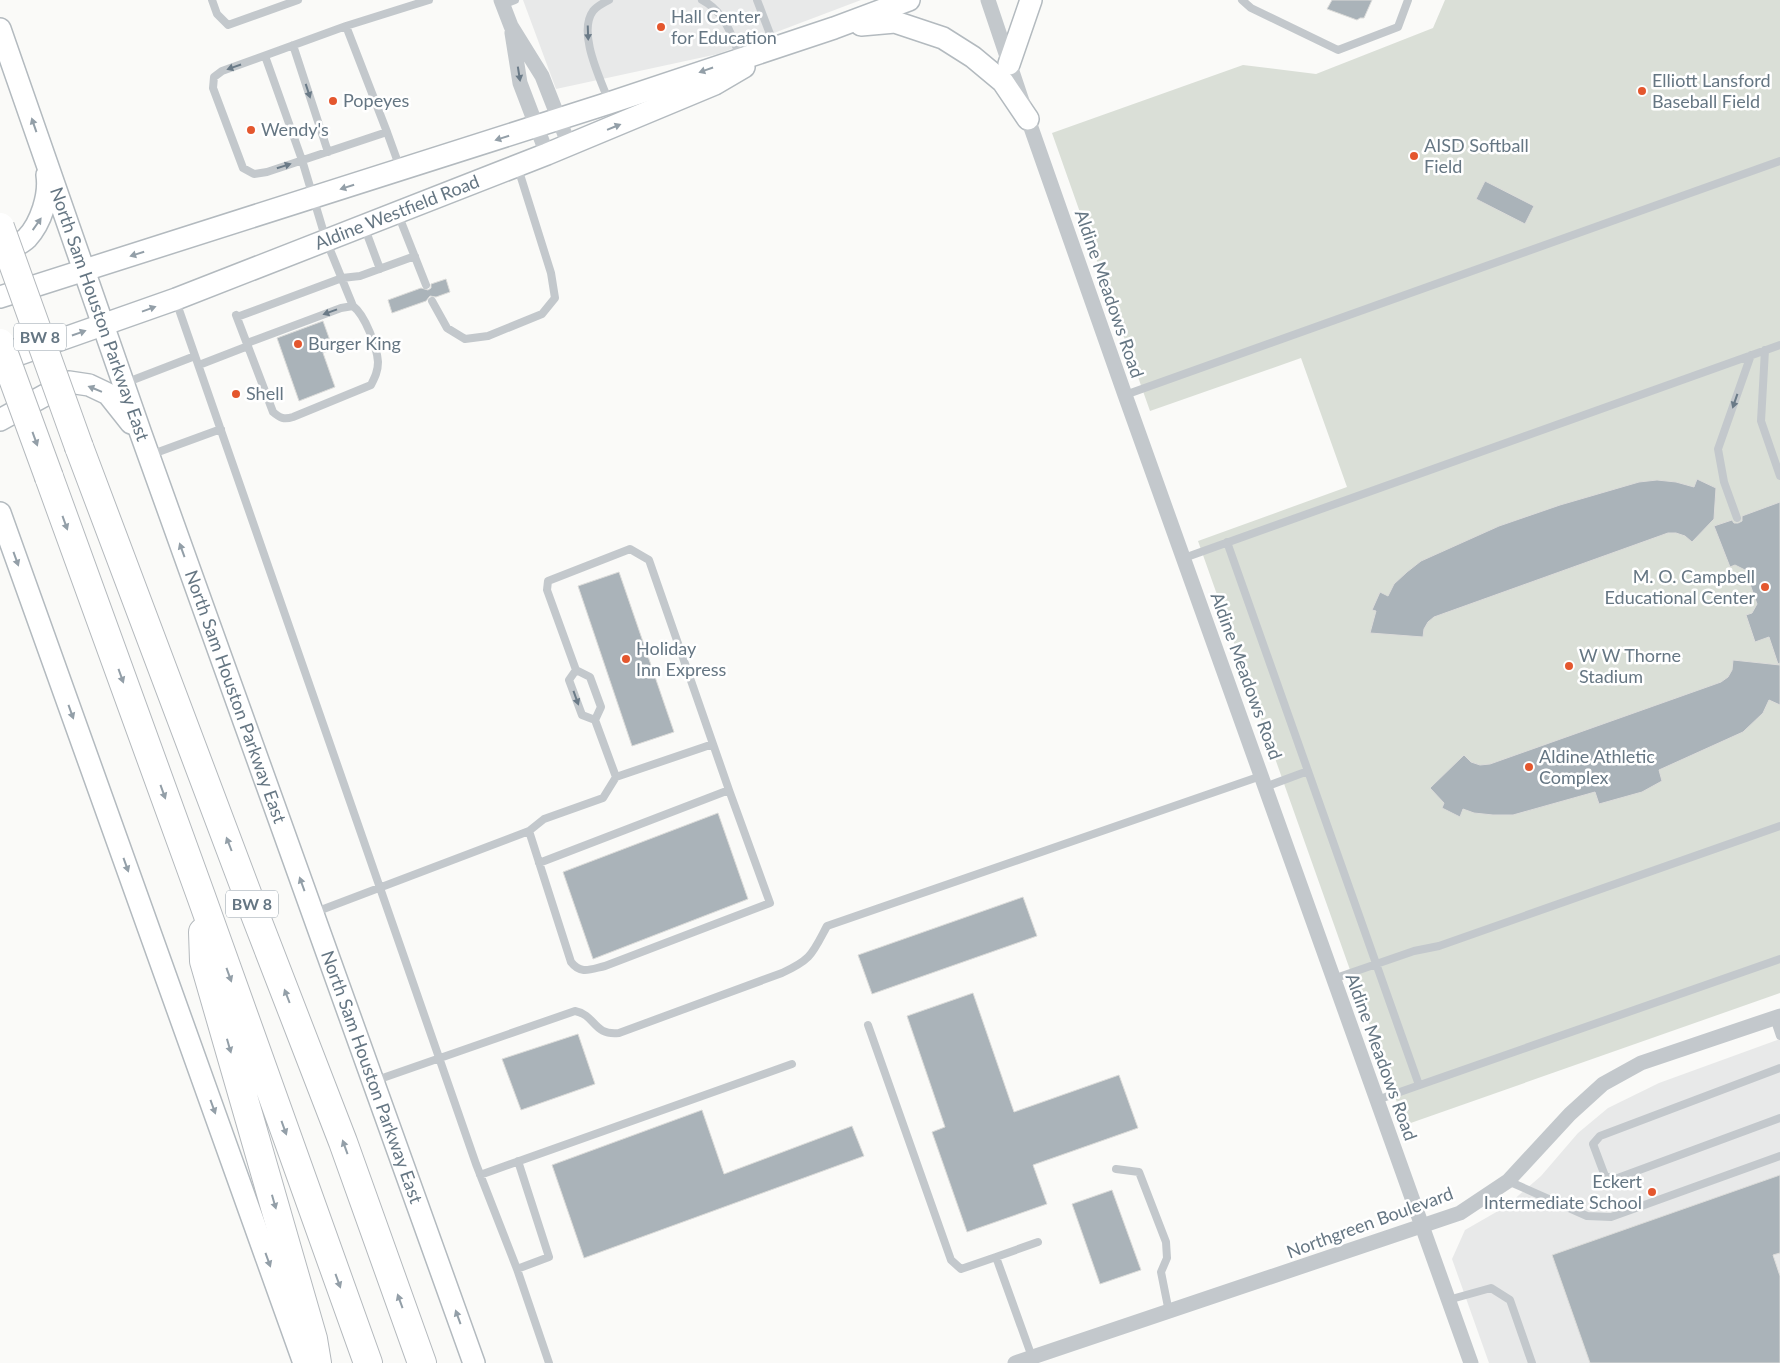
<svg xmlns="http://www.w3.org/2000/svg" width="1780" height="1363" font-family="Lato,sans-serif">
<style>
.built{fill:#e8e9e9}
.green{fill:#dadfd7}
.building{fill:#aab3b9;stroke:#dcdcda}
.lines{fill:none;stroke-linecap:round;stroke-linejoin:round}
.secondary-casing{stroke:#b3babf;stroke-width:24}
.motorway-casing{stroke:#b4b9bd;stroke-width:30}
.service{stroke:#c3c8cc;stroke-width:8}
.minor{stroke:#c3c8cc;stroke-width:15}
.secondary{stroke:#fff;stroke-width:21}
.motorway{stroke:#fff;stroke-width:28}
.motorway-bridge-casing{stroke:#b4b9bd;stroke-width:30;stroke-linecap:butt}
.motorway-bridge{stroke:#fff;stroke-width:28}
.oneway{fill:#6a7a87}
.oneway2{fill:#939fa8}
.poi-dot{fill:#e4572e;stroke:#fff;stroke-width:2}
.labels{text-anchor:middle;stroke-width:5;stroke-linejoin:round;paint-order:stroke}
.shield{fill:#fff;stroke:#939fa8;stroke-width:1}
.shield-label{font-size:16px;font-weight:bold;fill:#657683}
.poi-label{font-size:18px;fill:#657683;stroke:#fff;text-anchor:start}
.street-label{font-size:18px;fill:#657683;stroke:#fff}
</style>
<rect width="100%" height="100%" fill="#fafaf8"/>
<path class="built" d="M523 0H861L718 54 556 89Z
M1780 1039V1363H1489L1452 1259 1465 1230 1505 1207 1541 1176 1578 1133 1608 1108 1659 1083Z"/>
<path class="green" d="M1445 0H1780V993L1405 1125 1198 541 1347 487 1301 358 1150 411 1052 133 1243 65 1316 74 1433 28Z"/>
<path class="building" d="M1332 0H1372L1364 18H1360L1357 20 1327 9Z
M1485 181 1534 206 1525 224 1476 199Z
M446 279 450 292 436 297 430 296 426 301 392 313 388 300 421 288 428 290 431 288V284Z
M323 321 333 349 323 353 335 387 299 401 277 338Z
M1697 479 1716 488 1714 519 1692 542 1685 536 1676 533H1668L1434 617 1428 622 1424 629 1423 637 1370 633 1376 611 1372 610 1380 592 1388 596 1394 584 1407 572 1421 561 1499 526 1560 505 1639 482 1657 480 1676 482 1694 487Z
M1780 502V663L1778 664 1769 637 1755 642 1746 615 1752 613 1757 604 1745 570 1735 565 1730 567 1714 526 1732 520 1734 523H1738L1742 521V516Z
M619 572 674 732 632 746 578 586Z
M1733 660 1780 665V705L1769 700 1763 713 1743 732 1659 770 1662 781 1642 792 1599 804 1595 792 1513 815H1493L1474 813 1463 809 1460 817 1442 808 1444 803 1430 788 1464 755 1471 762 1480 765 1490 764 1721 682 1728 677 1732 670Z
M718 813 748 899 593 959 563 872Z
M1023 897 1037 936 872 994 858 955Z
M973 993 1014 1112 1119 1075 1138 1128 1033 1165 1047 1204 967 1232 932 1132 945 1127 907 1016Z
M578 1034 595 1084 521 1110 502 1059Z
M702 1110 724 1174 852 1126 864 1156 584 1258 552 1165Z
M1780 1175V1253L1773 1255 1780 1276V1363H1590L1552 1255Z
M1112 1190 1141 1270 1100 1284 1072 1204Z"/>
<g class="lines">
<g class="secondary-casing">
<g id="secondary">
<path d="M861 25 895 22 943 38 973 57 1003 82 1028 119"/>
<path id="s1" d="M0 29 141 434 474 1363"/>
<path d="M1009 64 1031 0"/>
<path d="M0 254C8 249 20 245 27 238 41 223 50 195 47 175"/>
<path d="M0 297 609 103 834 28 909 0"/>
<path id="s2" d="M0 361 176 299 547 154 715 84 744 67"/>
<path d="M0 420 69 382 89 385 108 394 131 423"/>
<path d="M0 513 304 1363"/>
</g>
</g>
<g class="motorway-casing">
<path id="motorway" d="M79 447 256 917 343 1142 422 1363
M49 477 201 896 368 1363
M203 932 204 961 313 1339 317 1363"/>
</g>
<path class="service" d="M212 0 217 14 228 25 298 0
M609 0C603 3 597 6 593 11 577 33 601 80 609 102
M702 0C724 11 732 35 740 57
M757 0 775 47
M1242 0 1251 8 1338 50 1398 27 1408 0
M502 5 515 0
M346 26 387 132 267 172 254 174 243 168 213 88 214 77 222 71 346 26 429 0
M293 45 328 152
M265 56 302 160 326 240 353 306
M387 132 400 168
M398 214 426 285
M364 226 380 269
M176 301 476 1164 517 1269 549 1363
M432 301 447 328 465 339 488 336 542 314 555 298 551 273 518 168
M236 315 273 412C280 418 284 420 293 417L371 385C375 377 378 371 378 362 377 347 365 315 353 306L341 308 247 343
M237 317 342 278 360 276 415 256
M1765 350 1761 421 1780 476
M199 365 248 346
M125 383 195 356
M1125 395 1780 161
M150 455 221 429
M1737 518 1724 482 1718 449 1751 355
M1227 542 1419 1085
M1184 558 1780 345
M576 670 569 680 582 715 595 720
M713 744 729 790
M1265 787 1308 771
M529 831 544 819 603 798 616 777 595 720 601 707 590 677 576 670 547 590 548 581 630 549 649 560 713 744 616 777
M313 913 529 831 571 962C581 975 591 969 605 966L770 903 729 790 539 863
M1333 979 1414 951 1439 946 1780 826
M1774 1018 1780 1036
M868 1025 951 1260 961 1269 996 1257 1032 1357
M1780 1068 1600 1136 1593 1144 1605 1176 1615 1179 1780 1118
M374 1081 575 1011C596 1015 593 1036 619 1033L782 973C812 959 812 954 827 926L1261 776
M1377 1100 1780 959
M1116 1169 1139 1172 1166 1242 1167 1258 1161 1272 1169 1312
M480 1175 792 1064
M1508 1181 1587 1216 1611 1217 1780 1156
M996 1257 1038 1242
M517 1269 549 1257 518 1161
M1448 1300 1491 1288 1510 1300 1532 1363"/>
<path class="minor" d="M501 0 511 26 542 76 569 145
M988 0 1028 119 1125 395 1471 1363
M512 33 520 83 547 154
M1015 1363 1460 1213 1508 1181 1570 1114 1603 1084 1641 1063 1780 1016"/>
<use href="#secondary" class="secondary"/>
<use href="#motorway" class="motorway"/>
<g class="motorway-bridge-casing">
<path id="motorway-bridge" d="M0 227 79 447
M0 343 49 477"/>
</g>
<use href="#motorway-bridge" class="motorway-bridge"/>
</g>
<defs><path id="oneway-solid" d="M-6-.8H1V-3.2L6.5 0L1 3.2V.8H-6Z" transform="scale(1.25)"/></defs>
<g class="oneway">
<use href="#oneway-solid" transform="translate(588 33) rotate(88)"/>
<use href="#oneway-solid" transform="translate(234 67) rotate(161)"/>
<use href="#oneway-solid" transform="translate(519 74) rotate(81)"/>
<use href="#oneway-solid" transform="translate(308 91) rotate(72)"/>
<use href="#oneway-solid" transform="translate(284 166) rotate(-18)"/>
<use href="#oneway-solid" transform="translate(330 312) rotate(160)"/>
<use href="#oneway-solid" transform="translate(1735 401) rotate(109)"/>
<use href="#oneway-solid" transform="translate(576 698) rotate(70)"/>
</g>
<g class="oneway2">
<use href="#oneway-solid" transform="translate(706 70) rotate(161)"/>
<use href="#oneway-solid" transform="translate(34 125) rotate(-109)"/>
<use href="#oneway-solid" transform="translate(614 127) rotate(-22)"/>
<use href="#oneway-solid" transform="translate(502 138) rotate(162)"/>
<use href="#oneway-solid" transform="translate(347 187) rotate(162)"/>
<use href="#oneway-solid" transform="translate(37 224) rotate(-55)"/>
<use href="#oneway-solid" transform="translate(137 254) rotate(163)"/>
<use href="#oneway-solid" transform="translate(149 309) rotate(-20)"/>
<use href="#oneway-solid" transform="translate(79 333) rotate(-19)"/>
<use href="#oneway-solid" transform="translate(95 389) rotate(-158)"/>
<use href="#oneway-solid" transform="translate(35 439) rotate(70)"/>
<use href="#oneway-solid" transform="translate(65 523) rotate(70)"/>
<use href="#oneway-solid" transform="translate(182 550) rotate(-110)"/>
<use href="#oneway-solid" transform="translate(16 559) rotate(70)"/>
<use href="#oneway-solid" transform="translate(121 676) rotate(70)"/>
<use href="#oneway-solid" transform="translate(71 712) rotate(70)"/>
<use href="#oneway-solid" transform="translate(163 792) rotate(70)"/>
<use href="#oneway-solid" transform="translate(229 844) rotate(-111)"/>
<use href="#oneway-solid" transform="translate(126 865) rotate(70)"/>
<use href="#oneway-solid" transform="translate(302 884) rotate(-110)"/>
<use href="#oneway-solid" transform="translate(229 975) rotate(70)"/>
<use href="#oneway-solid" transform="translate(287 996) rotate(-111)"/>
<use href="#oneway-solid" transform="translate(229 1046) rotate(74)"/>
<use href="#oneway-solid" transform="translate(213 1107) rotate(70)"/>
<use href="#oneway-solid" transform="translate(284 1128) rotate(70)"/>
<use href="#oneway-solid" transform="translate(345 1147) rotate(-110)"/>
<use href="#oneway-solid" transform="translate(274 1202) rotate(74)"/>
<use href="#oneway-solid" transform="translate(268 1260) rotate(70)"/>
<use href="#oneway-solid" transform="translate(338 1281) rotate(70)"/>
<use href="#oneway-solid" transform="translate(400 1301) rotate(-110)"/>
<use href="#oneway-solid" transform="translate(458 1317) rotate(-110)"/>
</g>
<g class="poi-dot">
<circle cx="661" cy="27" r="5"/>
<circle cx="1642" cy="91" r="5"/>
<circle cx="333" cy="101" r="5"/>
<circle cx="251" cy="130" r="5"/>
<circle cx="1414" cy="156" r="5"/>
<circle cx="298" cy="344" r="5"/>
<circle cx="236" cy="394" r="5"/>
<circle cx="1765" cy="587" r="5"/>
<circle cx="626" cy="659" r="5"/>
<circle cx="1569" cy="666" r="5"/>
<circle cx="1529" cy="767" r="5"/>
<circle cx="1652" cy="1192" r="5"/>
</g>
<g class="labels">
<g class="shield">
<rect x="14" y="323.5" width="52" height="27" rx="4"/>
<rect x="226" y="890.5" width="52" height="27" rx="4"/>
</g>
<g class="shield-label">
<text x="40" y="343">BW 8</text>
<text x="252" y="910">BW 8</text>
</g>
<g class="poi-label">
<text x="671" y="23">Hall Center<tspan x="671" dy="21">for Education</tspan></text>
<text x="1652" y="87">Elliott Lansford<tspan x="1652" dy="21">Baseball Field</tspan></text>
<text x="343" y="107">Popeyes</text>
<text x="261" y="136">Wendy's</text>
<text x="1424" y="152">AISD Softball<tspan x="1424" dy="21">Field</tspan></text>
<text x="308" y="350">Burger King</text>
<text x="246" y="400">Shell</text>
<text x="1755" y="583" text-anchor="end">M. O. Campbell<tspan x="1755" dy="21">Educational Center</tspan></text>
<text x="636" y="655">Holiday<tspan x="636" dy="21">Inn Express</tspan></text>
<text x="1579" y="662">W W Thorne<tspan x="1579" dy="21">Stadium</tspan></text>
<text x="1539" y="763">Aldine Athletic<tspan x="1539" dy="21">Complex</tspan></text>
<text x="1642" y="1188" text-anchor="end">Eckert<tspan x="1642" dy="21">Intermediate School</tspan></text>
</g>
<g class="street-label">
<text dy="6" stroke="none"><textPath href="#s2" startOffset="424">Aldine Westfield Road</textPath></text>
<text transform="translate(1109 294) rotate(71)" y="6">Aldine Meadows Road</text>
<text dy="6" stroke="none"><textPath href="#s1" startOffset="302">North Sam Houston Parkway East</textPath></text>
<text transform="translate(1246 676) rotate(70)" y="6">Aldine Meadows Road</text>
<text dy="6" stroke="none"><textPath href="#s1" startOffset="708">North Sam Houston Parkway East</textPath></text>
<text transform="translate(1381 1057) rotate(70)" y="6">Aldine Meadows Road</text>
<text dy="6" stroke="none"><textPath href="#s1" startOffset="1112">North Sam Houston Parkway East</textPath></text>
<text transform="translate(1370 1223) rotate(-20)" y="6">Northgreen Boulevard</text>
</g>
</g>
</svg>
